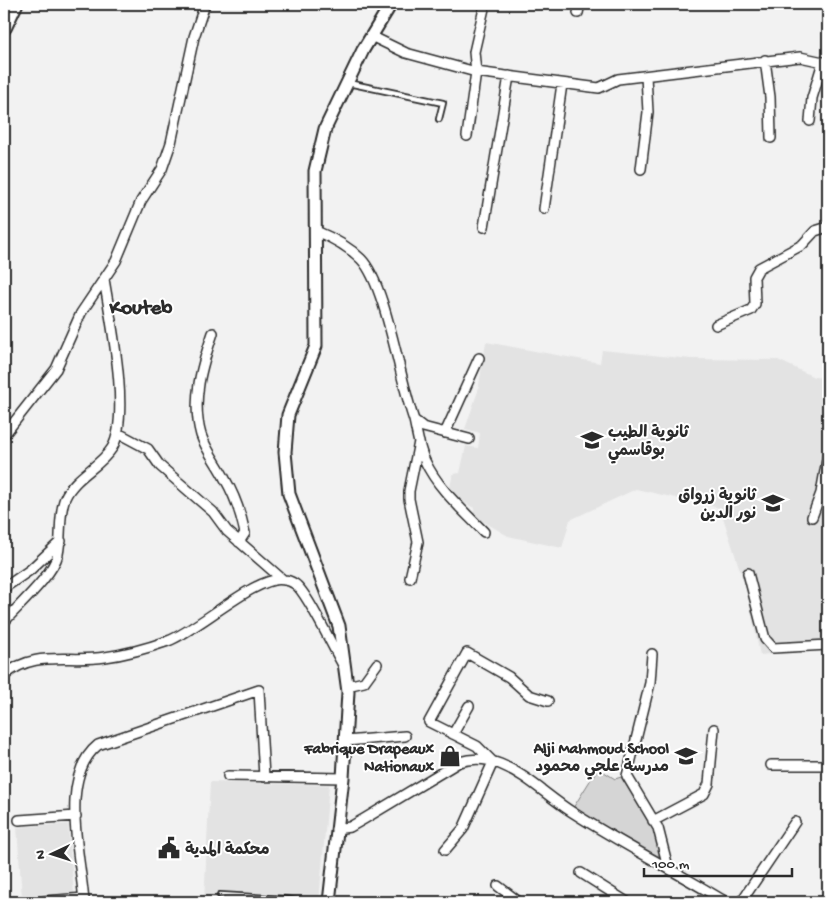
<svg xmlns="http://www.w3.org/2000/svg" width="832" height="906" font-family="'Gochi Hand','Playpen Sans Arabic',sans-serif">
<style>
.built{fill:#e3e3e3}
.green{fill:#d5d5d5;stroke:#808080}
.lines{fill:none;stroke-linecap:round;stroke-linejoin:round}
.service-casing{stroke:#2b2b2b;stroke-width:8}
.minor-casing{stroke:#2b2b2b;stroke-width:12}
.tertiary-casing{stroke:#2b2b2b;stroke-width:15}
.primary-casing{stroke:#2b2b2b;stroke-width:18}
.service{stroke:#fff;stroke-width:4.5}
.minor{stroke:#fff;stroke-width:9}
.tertiary{stroke:#fff;stroke-width:11}
.primary{stroke:#fff;stroke-width:14}
.labels{text-anchor:middle;stroke-width:4;stroke-linejoin:round;paint-order:stroke}
.poi-label{font-size:16px;font-weight:bold;fill:#2b2b2b;stroke:#fff;text-anchor:end}
.district-label{font-size:21px;font-weight:bold;fill:#2b2b2b;stroke:#fff}
</style>
<rect width="100%" height="100%" fill="#f2f2f2"/>
<filter id="ink" filterUnits="userSpaceOnUse"><feTurbulence type="fractalNoise" baseFrequency=".02" numOctaves="2"/><feDisplacementMap in="SourceGraphic" scale="10" xChannelSelector="R" yChannelSelector="G"/><feConvolveMatrix kernelMatrix="1 2 1 2 8 2 1 2 1" color-interpolation-filters="sRGB"/></filter>
<g filter="url(#ink)">
<path class="built" d="M486 342 600 363 602 350 691 359 778 360 814 377 828 378V649L760 655 747 592 720 508 636 489 570 520 562 548 508 536 474 516V508L454 497 449 491 453 474 460 473 466 446 478 448 480 433 465 429 478 391Z
M210 782 329 785 319 902H204Z
M68 824 74 894 22 898 17 827Z"/>
<path class="green" d="M598 768 615 779 621 777 654 829 660 853 658 856 573 808Z"/>
<g class="lines">
<g class="service-casing">
<path id="service" d="M348 83 443 103 439 119
M220 895 284 899 304 902"/>
</g>
<g class="minor-casing">
<path id="minor" d="M578 13 580 4
M371 36 406 53 476 72 599 88 618 79 800 57 828 63
M765 60 770 97 771 138
M810 121 812 98 823 62
M467 136 476 72 474 52 485 4
M641 169 648 112 646 76
M544 209 562 84
M484 227 509 76
M316 231C333 238 348 246 361 259 386 284 400 382 414 420L423 427 469 439
M716 325 751 310 755 304 754 277 759 268 802 245 815 231 828 227
M213 333C202 365 191 400 201 435 206 450 218 465 225 479 235 496 241 514 245 533L239 542
M414 420C417 433 419 449 425 461 438 489 463 510 484 532
M118 433 148 449 160 466 213 512 227 531 282 579
M445 433 479 358
M4 435 56 369 81 313 116 261 141 201 162 169 171 143 194 37 205 4
M812 517 821 493 828 454
M748 573 765 639 773 648 828 645
M410 578 418 542 409 499V491L419 442
M4 588 30 570 61 541
M4 622C19 605 53 575 58 554 62 536 58 515 65 498 74 477 100 467 112 448 131 416 110 317 104 279
M652 654 650 683 627 776 658 828 668 867
M4 676C33 649 69 663 105 657 127 654 148 648 168 641 197 631 259 573 284 580 287 580 292 582 295 584 307 592 333 648 343 665
M347 686 364 682 377 664
M453 734 469 706
M346 741 405 736
M771 765H828
M228 776 343 778
M19 820 76 816
M653 821 704 794 709 784 714 729
M336 829 350 827 364 819 459 762C472 758 486 758 500 764 527 775 547 796 572 812 622 844 675 871 726 902
M445 850 463 829 493 762 477 746 429 722 467 653 509 677 529 695 548 701
M581 873 627 902
M498 886 519 902
M45 901 84 898
M84 902C81 857 58 777 98 745L259 690 264 777
M741 902 795 822
M825 902 828 898"/>
</g>
<g class="tertiary-casing">
<path id="tertiary" d="M329 902 343 778 348 692 339 626 289 494 285 452 288 415 316 346 315 171 325 129 363 50 391 4"/>
</g>
<g class="primary-casing">
<path id="primary" d="M4 27 15 4"/>
</g>
<use href="#service" class="service"/>
<use href="#minor" class="minor"/>
<use href="#tertiary" class="tertiary"/>
<use href="#primary" class="primary"/>
</g>
</g>
<defs>
<g id="school-bare" transform="scale(1.725)"><path d="M0-5L7-2L0 1L-7-2ZM-4 1L0 2.5L4 1V4Q0 6-4 4Z" fill="#2b2b2b" stroke="#fff" stroke-width="2.5" paint-order="stroke"/></g>
<g id="shop-bare" transform="scale(1.725)"><path d="M-5-2.5h2.3a2.7 3.5 0 0 1 5.4 0H5L5.5 6h-11ZM-1.5-2.5h3a1.5 2.3 0 0 0-3 0Z" fill="#2b2b2b" stroke="#fff" stroke-width="2.5" paint-order="stroke"/></g>
<g id="civic-bare" transform="scale(1.725)"><path d="M-.6-6.5H3V-4.5H.6V-3L4-1V1h2V6H-6V1h2V-1L-.6-3ZM-1.2 2.5V6h2.4V2.5Z" fill="#2b2b2b" stroke="#fff" stroke-width="2.5" paint-order="stroke"/></g>
</defs>
<g fill-rule="evenodd">
<use href="#school-bare" x="592" y="440"/>
<use href="#school-bare" x="773" y="503"/>
<use href="#shop-bare" x="450" y="756"/>
<use href="#school-bare" x="686" y="756"/>
<use href="#civic-bare" x="169" y="848"/>
</g>
<g class="labels">
<g class="poi-label">
<text x="608" y="437" text-anchor="start">ثانوية الطيب<tspan x="608" dy="18">بوقاسمي</tspan></text>
<text x="756" y="500">ثانوية زرواق<tspan x="756" dy="18">نور الدين</tspan></text>
<text x="434" y="753">Fabrique Drapeaux<tspan x="434" dy="18">Nationaux</tspan></text>
<text x="669" y="753">Alji Mahmoud School<tspan x="669" dy="18">مدرسة علجي محمود</tspan></text>
<text x="185" y="854" text-anchor="start">محكمة المدية</text>
</g>
<g class="district-label">
<text x="141" y="313">Kouteb</text>
</g>
</g>
<rect width="832" height="906" fill="none" stroke="#fff" stroke-width="20"/>
<rect x="10" y="10" width="812" height="886" fill="none" stroke="#2b2b2b" stroke-width="2" filter="url(#ink)"/>
<g transform="translate(52 854) rotate(266)" stroke="#ffffff" stroke-width="4" paint-order="stroke">
<path d="M0-4L9 19L0 12L-9 19Z" fill="#2b2b2b"/>
<text y="-8" font-size="14" font-weight="bold" text-anchor="middle" fill="#2b2b2b">N</text>
</g>
<path d="M644 868v8h148v-8" fill="none" stroke="#2b2b2b" stroke-width="2.5"/>
<text x="652" y="868" font-size="15" fill="#2b2b2b" stroke="#ffffff" stroke-width="4" paint-order="stroke">100 m</text>
</svg>
